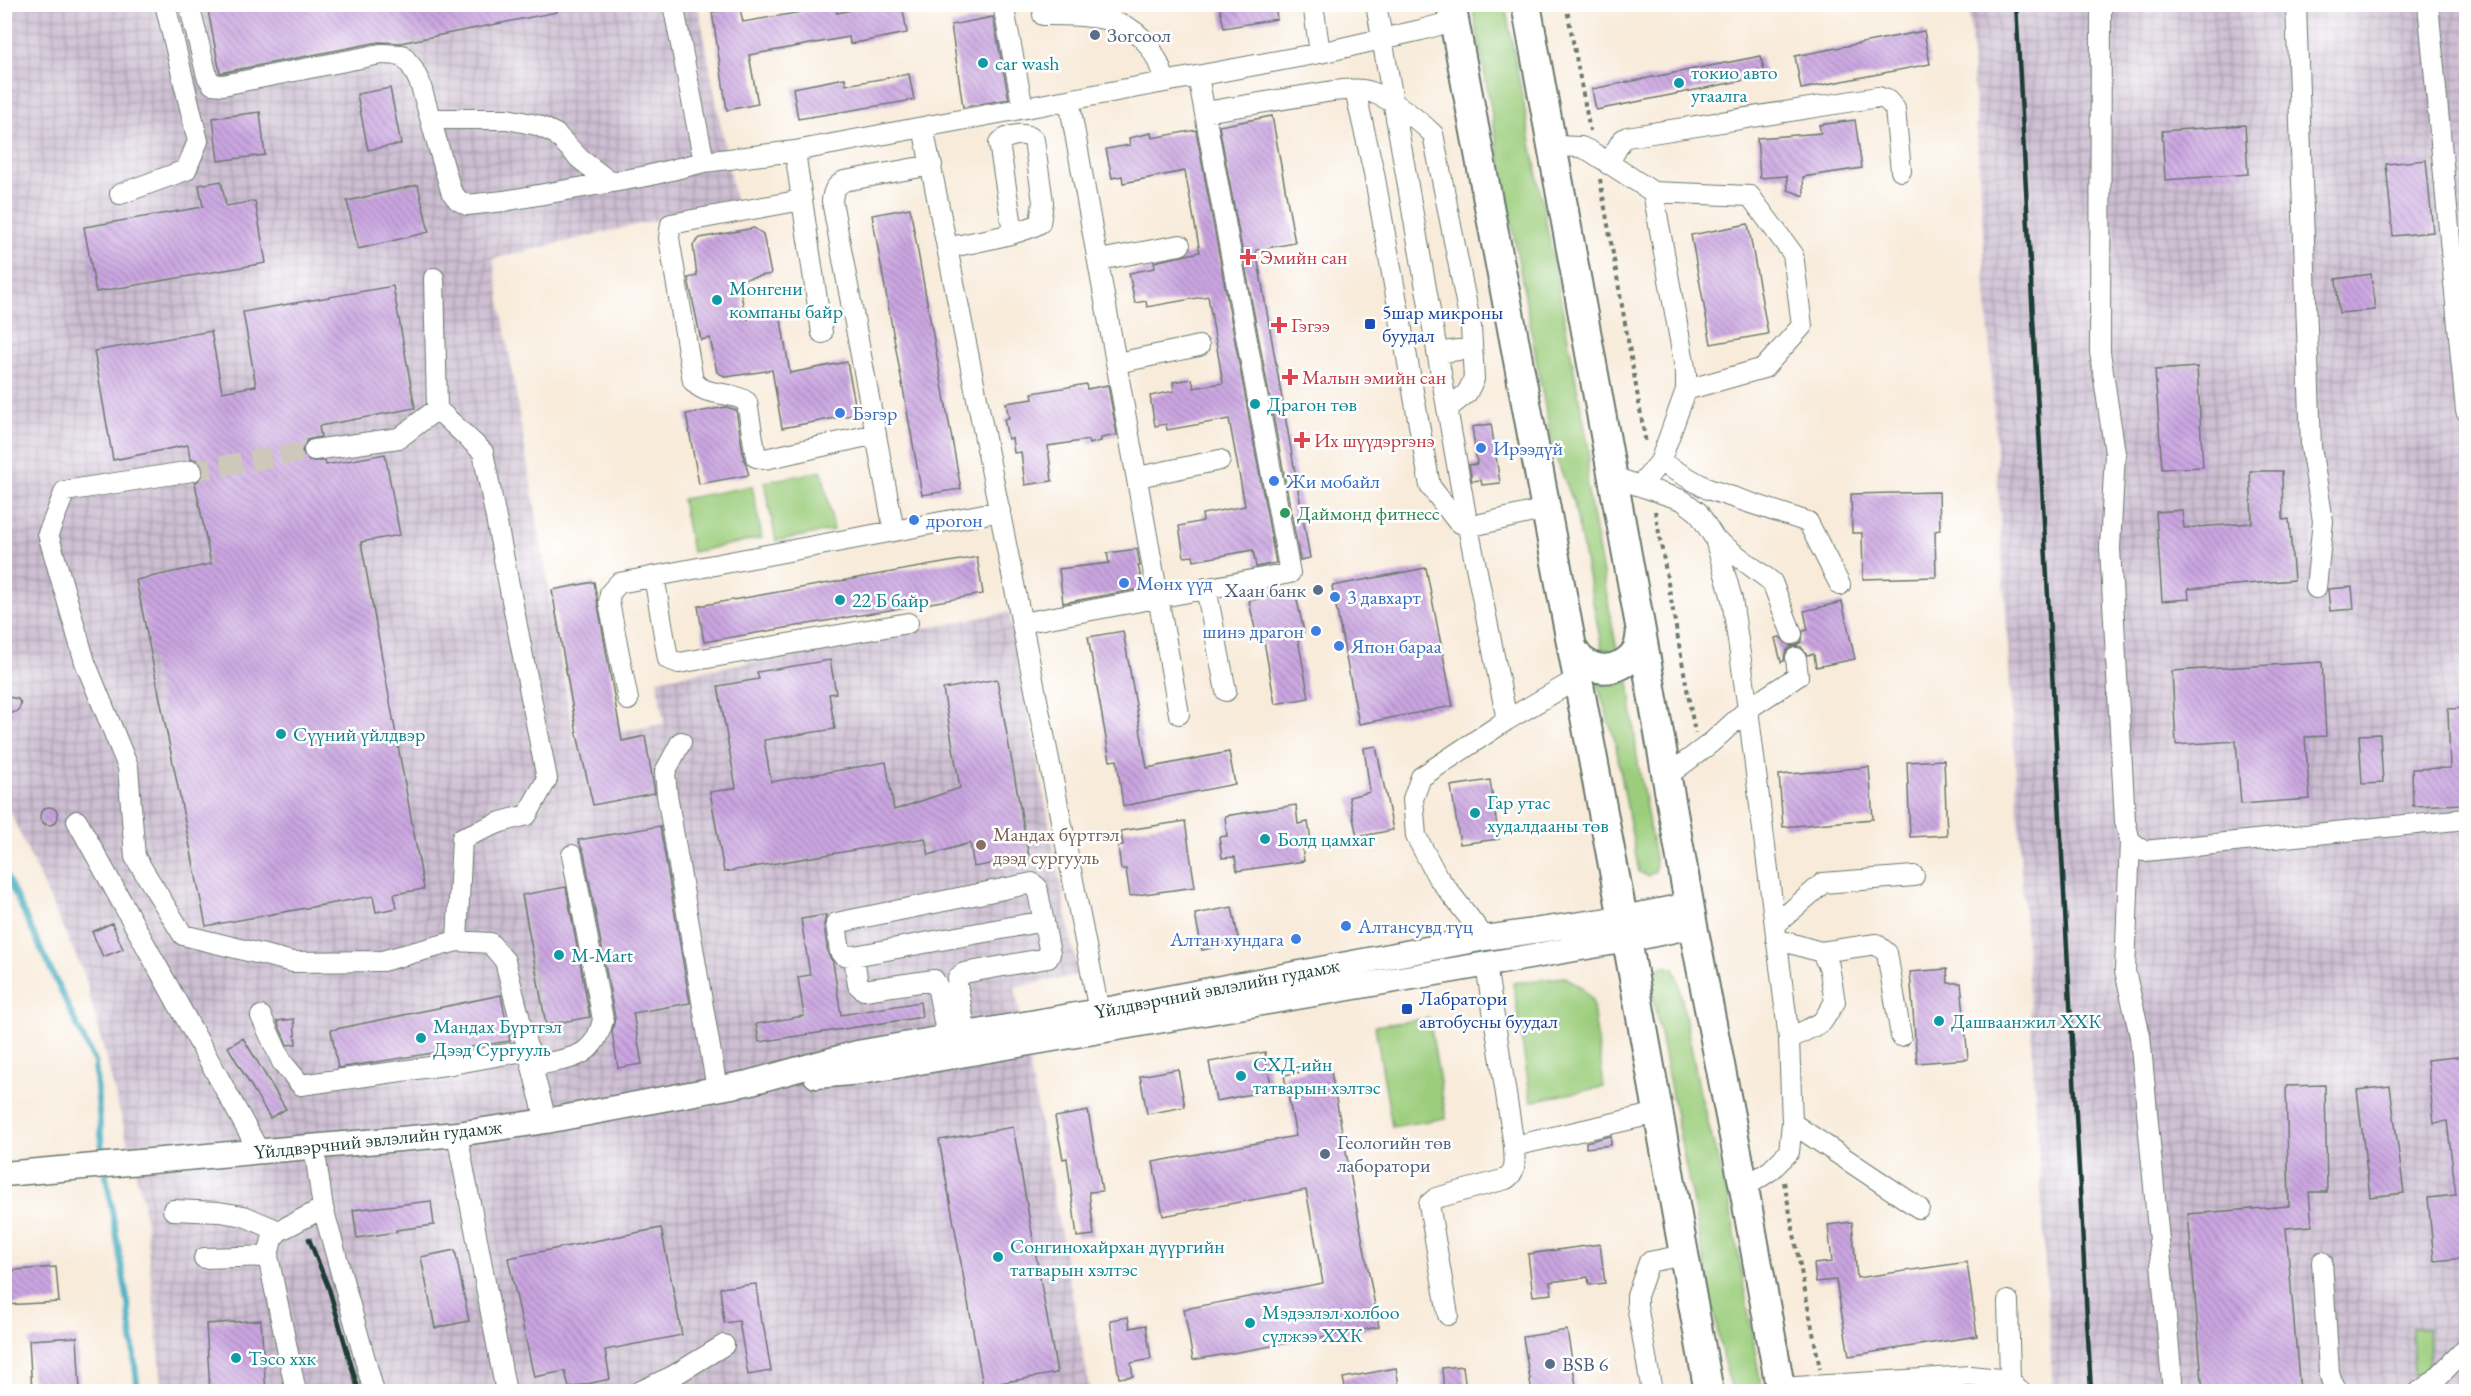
<svg xmlns="http://www.w3.org/2000/svg" width="2471" height="1396" font-family="'EB Garamond',serif">
<style>
.industrial{fill:url(#industrial-grid)}
.green{fill:#9bcd7c;stroke:#5d8558;stroke-width:1.5}
.lines{fill:none;stroke-linecap:round;stroke-linejoin:round}
.stream{stroke:#41abc0;stroke-width:6}
.building{fill:url(#building-back-hatch)}
.minor-tunnel{stroke:#cdc8b9;stroke-width:20;stroke-dasharray:20 10;stroke-linecap:butt}
.minor-casing{stroke:#6b7a6e;stroke-width:22}
.major-casing{stroke:#6b7a6e;stroke-width:27}
.highway-casing{stroke:#6b7a6e;stroke-width:32}
.path{stroke:#6b7a6e;stroke-width:4;stroke-dasharray:4.5 4.5;stroke-linecap:butt}
.minor{stroke:#fff;stroke-width:20}
.major{stroke:#fff;stroke-width:24}
.highway{stroke:#fff;stroke-width:28}
.rail{stroke:#1f3d34;stroke-width:4.5}
.service-dot{fill:#5c6f8a;stroke:#fff;stroke-width:2}
.culture-dot{fill:#0f9aa8;stroke:#fff;stroke-width:2}
.health-dot{fill:#e0444e;stroke:#fff;stroke-width:2}
.transit-dot{fill:#1a4fb4;stroke:#fff;stroke-width:2}
.shop-dot{fill:#3f7fe0;stroke:#fff;stroke-width:2}
.leisure-dot{fill:#2e9e5b;stroke:#fff;stroke-width:2}
.education-dot{fill:#8d6e63;stroke:#fff;stroke-width:2}
.labels{text-anchor:middle;stroke-width:5;stroke-linejoin:round;paint-order:stroke}
.service-label{font-size:20px;fill:#4e5e75;stroke:#fff;text-anchor:start}
.culture-label{font-size:20px;fill:#0d838f;stroke:#fff;text-anchor:start}
.health-label{font-size:20px;fill:#be3a42;stroke:#fff;text-anchor:start}
.transit-label{font-size:20px;fill:#164399;stroke:#fff;text-anchor:start}
.shop-label{font-size:20px;fill:#366cbe;stroke:#fff;text-anchor:start}
.leisure-label{font-size:20px;fill:#27864d;stroke:#fff;text-anchor:start}
.education-label{font-size:20px;fill:#785e54;stroke:#fff;text-anchor:start}
.street-label{font-size:20px;fill:#1f3d34;stroke:#fff}
</style>
<defs>
<pattern id="industrial-grid" width="8" height="8" patternUnits="userSpaceOnUse" patternTransform="scale(1.5)"><rect width="8" height="8" fill="#cdbed2"/><path d="M0 4h8M4 0v8" fill="none" stroke="#a69cab"/></pattern>
<pattern id="building-back-hatch" width="6" height="6" patternUnits="userSpaceOnUse" patternTransform="scale(1.5)"><rect width="6" height="6" fill="#cba5e1"/><path d="M-1 5l2 2M0 0l6 6M5-1l2 2" fill="none" stroke="#a488b7"/></pattern>
</defs>
<rect width="100%" height="100%" fill="#fff"/>
<filter id="ink" filterUnits="userSpaceOnUse"><feTurbulence type="fractalNoise" baseFrequency=".0167" numOctaves="2"/><feDisplacementMap in="SourceGraphic" scale="12" xChannelSelector="R" yChannelSelector="G"/><feConvolveMatrix kernelMatrix="1 2 1 2 8 2 1 2 1" color-interpolation-filters="sRGB"/></filter>
<filter id="wash" filterUnits="userSpaceOnUse"><feTurbulence type="fractalNoise" baseFrequency=".008" numOctaves="4" result="noise"/><feDisplacementMap in="SourceGraphic" scale="24" xChannelSelector="R" yChannelSelector="G"/><feGaussianBlur stdDeviation="1.35" result="paint"/><feColorMatrix in="noise" values="0 0 0 0 0 0 0 0 0 0 0 0 0 0 0 0 0 1.4 0 .05"/><feComposite in="paint" operator="in"/></filter>
<g filter="url(#wash)">
<rect width="100%" height="100%" fill="#f8ebda"/>
<path class="industrial" d="M4 5H698L735 201 493 259 574 739 664 724 657 680 1009 612 1078 975 1015 987 1090 1391H163L143 1201 84 974 5 801Z
M1969 5H2466V1391H2053Z"/>
<path class="green" d="M1472 5H1505L1589 450 1587 487 1617 651 1604 659 1574 503 1553 451Z
M822 471 834 530 776 541 764 482Z
M752 486 762 538 692 552 682 499Z
M1629 680 1637 757 1656 863 1655 872 1647 876 1639 872 1638 867 1615 741 1597 683 1612 687Z
M1664 966 1674 969 1677 975 1700 1093 1729 1201 1762 1391H1732L1723 1359 1650 982 1653 972Z
M1565 977 1581 987 1592 1000 1604 1087 1531 1101 1513 983Z
M1429 1018 1446 1118 1392 1127 1375 1026Z
M2412 1328H2428L2429 1372 2414 1375Z"/>
<g class="lines">
<path class="stream" d="M4 871 95 1063 103 1160
M105 1170 128 1303 138 1392"/>
</g>
<g id="blocks">
<path class="building" d="M234 4H556L557 12 400 43 379 42 220 73 208 10Z
M880 4H902L907 33 850 44 849 37 749 55 758 104 727 110 712 12 740 9 743 22 836 6 837 13Z
M1219 4H1275L1277 19 1224 28Z
M993 17 1009 99 963 107 951 25Z
M1924 31 1930 64 1801 89 1795 56Z
M1761 56 1765 76 1596 110 1592 89Z
M909 74 914 100 798 119 793 88 845 78 846 85Z
M390 88 401 144 368 150 357 94Z
M260 112 265 155 218 161 213 118Z
M1272 116 1295 243 1256 250 1310 558 1300 560 1219 126Z
M1855 120 1862 168 1803 177 1804 196 1788 190 1787 176 1760 178 1757 138 1821 133 1819 125Z
M2245 125 2248 174 2165 180 2162 131Z
M1196 130 1276 563 1256 567 1253 550 1194 561 1193 556 1184 557 1179 526 1203 521 1202 514 1245 506 1229 419 1167 430 1166 424 1155 426 1150 396 1174 391 1173 382 1192 379 1194 388 1223 383 1208 296 1147 307 1146 301 1135 303 1129 273 1155 268 1154 262 1200 252 1185 171 1123 183 1122 176 1112 178 1106 149 1130 145 1129 138 1151 133 1152 138Z
M2426 160 2433 232 2393 236 2386 164Z
M221 181 226 206 255 201 266 263 96 292 84 227 203 207 199 185Z
M418 185 429 232 358 249 347 201Z
M910 208 961 489 922 495 872 215Z
M1748 224 1768 334 1711 344 1691 235Z
M754 228 763 234 771 274 738 280 746 319 780 314 790 373 847 362 857 414 782 428 772 370 726 377 717 372 710 338 701 340 688 278 697 276 693 245 700 238Z
M2371 274 2375 310 2339 313 2336 279Z
M393 286 415 408 319 426 321 437 307 440 302 451 309 461H325L326 465 385 454 400 535 361 542 424 889 394 894 397 908 376 912 373 896 206 926 136 580 211 564 195 483 203 476 204 469 197 460 190 459 188 445 113 460 94 351 211 331 222 392 256 386 243 312Z
M2197 367 2203 467 2162 469 2155 370Z
M1086 384 1087 389 1108 385 1117 435 1101 438V441L1089 444 1088 440 1048 446 1052 481 1025 485 1021 452 1014 453 1012 438 1008 439 1004 419 1009 418 1006 403 1033 399 1032 393Z
M726 407 736 410 744 459 749 475 699 484 686 414Z
M1491 424 1500 483 1482 485 1481 480 1472 481 1469 465 1477 464 1472 427Z
M2250 471H2282L2283 520 2289 519 2294 580 2188 589 2189 599 2162 601 2156 512 2182 510 2184 528 2252 523Z
M1939 492 1940 530 1935 531 1936 577 1863 579 1862 533H1852L1851 494Z
M1137 549 1140 566H1138L1143 584 1139 589 1063 603 1059 569 1109 563 1107 553Z
M977 557 983 594 704 642 698 606Z
M1426 568 1453 706 1359 724 1332 586Z
M594 582 622 741 645 736 655 793 593 805 577 734 552 590Z
M2352 587 2354 609 2330 611 2328 589Z
M1295 591 1304 632 1297 634 1309 698 1275 704 1264 641 1258 643 1249 601Z
M1842 602 1855 659 1816 667 1814 654 1807 655 1801 647 1795 646 1788 649 1785 654 1784 661 1781 662 1775 638 1780 637 1790 646 1797 645 1802 641 1803 631 1808 630 1804 611Z
M1123 631 1147 768 1229 752 1235 784 1123 806 1117 760 1110 761 1088 637Z
M830 660 836 693 829 694 835 729 764 740 771 782 886 762 894 810 960 788 943 689 997 679 1029 857 974 867 970 843 929 855 925 838 724 872 710 792 736 788 718 686 759 679 757 672Z
M2322 662 2326 736 2305 737 2310 799 2241 804 2236 741 2176 745 2172 671Z
M4 696 18 699 21 704 18 711 4 716Z
M2466 708V804L2413 806 2412 769 2450 768 2448 709Z
M2380 734 2383 783 2362 784 2359 735Z
M1376 746 1393 830 1357 837 1349 797 1370 792 1364 748Z
M1944 760 1947 835 1910 837 1907 762Z
M1869 767 1873 819 1783 827 1779 775Z
M1490 780 1499 839 1460 844 1451 786Z
M1296 805 1298 824 1308 822 1311 840 1301 841 1304 861 1237 871 1235 857 1222 858 1219 837 1227 836 1225 816Z
M40 816a9 9 0 1 1 18 0a9 9 0 1 1-18 0Z
M1185 821 1195 887 1130 896 1126 869H1121L1118 846 1123 845 1121 831Z
M660 826 690 1003 633 1013 642 1064 618 1068 612 1032 615 1018 584 853 578 840Z
M566 887 590 1017 546 1025 522 895Z
M1232 907 1239 942 1202 950 1195 914Z
M826 915 824 925 828 954 833 962 841 1015 920 1002 922 1017 759 1042 756 1024 804 1016 798 977 810 975 801 919Z
M112 923 123 949 103 957 92 932Z
M1947 969 1948 983H1961L1968 1059 1917 1063 1910 972Z
M501 995 510 1041 338 1068 331 1030Z
M294 1019 296 1044 287 1045 277 1021Z
M243 1038 286 1109 270 1118 228 1047Z
M1265 1052 1272 1090 1216 1101 1209 1062Z
M2466 1056V1258L2434 1261 2428 1198 2456 1195 2447 1121 2434 1123 2427 1060Z
M1330 1067 1379 1327 1193 1360 1184 1309 1323 1283 1306 1190 1163 1216 1153 1162 1296 1136 1284 1075Z
M1178 1069 1185 1107 1147 1114 1140 1076Z
M2325 1085 2327 1192H2309L2312 1226 2286 1228 2300 1392H2203L2188 1214 2289 1206 2286 1086Z
M2390 1086 2404 1193 2370 1197 2357 1090Z
M1088 1111 1102 1191 1089 1192 1094 1235 1077 1237 1067 1158 1063 1159 1055 1117Z
M1013 1127 1057 1373 983 1386 939 1140Z
M1611 1136V1145L1586 1148V1142Z
M431 1201 434 1225 396 1230 397 1232 357 1238 353 1210Z
M1852 1222 1857 1278 1967 1262 1977 1336 1849 1356 1836 1280 1816 1282 1814 1264 1832 1262 1828 1225Z
M661 1228 682 1335 605 1350 610 1379 569 1388 565 1371 534 1377 508 1258Z
M1600 1244 1605 1283 1589 1285 1588 1277 1550 1282 1552 1294 1533 1296 1528 1254Z
M455 1250 469 1321 435 1328 421 1257Z
M56 1267 59 1302 4 1305V1271Z
M756 1284 761 1323H763L771 1371 748 1375 739 1321 724 1323 720 1288Z
M1128 1317 1130 1328 1146 1325 1151 1359 1131 1363 1133 1376 1119 1378 1110 1320Z
M261 1320 266 1392H210L206 1324Z
M1567 1330 1577 1392H1532L1523 1337Z
M77 1337 80 1392H32L29 1340Z
M1463 1366 1466 1392H1444L1442 1368Z
M1396 1368 1400 1392H1346L1343 1378Z"/>
</g>
</g>
<g filter="url(#ink)">
<use href="#blocks" fill-opacity="0" stroke="#6b7a6e" stroke-width="1.5"/>
<g class="lines">
<path class="minor-tunnel" d="M192 471 314 450"/>
<g class="minor-casing">
<path id="minor" d="M189 4 207 76 212 84 223 85 381 54 402 55 412 67 420 83 451 191 458 200 467 205 504 201 647 176 704 162 795 151 923 127
M673 4 704 162
M1003 4 1023 108
M1313 4 1320 53
M1376 4 1468 527 1507 720 1421 777 1413 799 1416 836 1437 876 1485 938
M2101 4 2100 352 2115 453 2110 548 2125 821 2130 841 2144 851 2466 819
M2296 4 2311 447 2323 521 2316 588
M2428 4 2466 411
M1043 15C1102 16 1147 14 1165 82
M1355 90 1374 173 1430 486 1457 521 1468 527 1546 509
M1069 100 1179 714
M1205 112 1333 91C1345 90 1360 88 1371 92 1394 100 1416 118 1433 134L1471 327 1474 379 1467 393 1447 409
M431 119H507L537 125 556 134 580 159 610 182
M1553 146 1581 147 1590 151 1653 192 1686 373V390L1660 462 1640 486
M795 151 802 200
M1608 164 1622 140 1627 137 1878 97 1887 100 1895 109 1901 171
M1653 192 1750 196 1793 254 1802 326 1764 368 1686 390
M120 194 186 170 198 141 165 4
M948 248C972 242 1020 235 1040 223L1043 202 1034 140C1025 131 1008 135 999 143L1013 232
M1099 260 1180 245
M822 333 802 200 671 224 669 238 693 381C706 398 731 390 747 402L756 457 765 459 876 434
M1437 353 1472 348
M1117 363 1199 346
M437 409 483 452 547 779 527 815 501 822 462 838 457 941
M314 450 399 438 437 409 434 278
M1660 462 1708 489 1808 522 1840 585
M192 471 65 491 48 534 85 662 128 767 135 857 183 935 293 962 382 961 457 941 490 943 505 961 546 1121
M1138 477 1220 460
M1613 477 1682 500 1698 512 1715 539 1732 599 1748 709 1789 1039 1792 1123 1789 1152 1771 1170 1744 1188
M894 531 832 201C833 190 836 186 844 181L932 165
M1715 539 1772 582 1792 634
M654 576 668 659 679 663 908 623
M1206 588 1226 691
M1022 623 1290 573 1198 76
M628 700 609 602 610 593 619 583 1000 511
M1507 720 1577 679
M681 742 665 772 667 795 717 1089
M1667 776 1712 742 1748 709 1798 676 1796 658
M77 821 259 1151
M2130 841 2125 971 2140 1036 2173 1392
M1775 925 1823 883 1914 876
M1776 939 1821 952 1829 966 1835 1002 1822 1022 1789 1039
M1821 952 1876 944 1887 953 1901 1036
M854 956 858 985 864 990 934 980 937 985 947 1037
M1486 965 1514 1146
M1099 1011 923 127 1320 53 1421 30 1453 21
M261 1016 282 1062 301 1085 452 1064 529 1050
M966 1034 957 984 958 978 964 973 1048 958 1050 954 1037 887 1032 883 836 923 840 952 843 955 854 956 1044 921
M534 1066C570 1057 593 1061 603 1020L572 855
M1792 1123 1919 1208
M457 1134 506 1392
M314 1146 323 1208 374 1392
M173 1210 219 1212 244 1216 279 1231
M204 1258 268 1256
M2322 1262 2329 1372 2335 1392
M2008 1301 2010 1380
M1448 1315 1429 1204 1436 1198 1506 1179C1518 1171 1514 1159 1514 1146L1658 1113
M1780 1388 1970 1376 2010 1380 2021 1392
M296 1392 268 1256 272 1239 279 1231 323 1208
M639 1392 673 1376 724 1345
M1652 1392 1637 1305V1296L1649 1262 1684 1255
M2419 1392 2433 1382 2466 1348"/>
</g>
<g class="major-casing">
<path id="major" d="M816 1076 861 1072 1627 940 1693 926
M4 1174 457 1134 546 1121 748 1083 857 1053 1099 1011 1485 938 1623 918 1689 905"/>
</g>
<g class="highway-casing">
<path id="highway" d="M1451 4 1627 940 1709 1392
M1526 4 1641 631 1693 926 1744 1188 1781 1392
M1572 648C1575 652 1579 659 1584 662 1602 675 1626 668 1637 650 1640 644 1640 637 1641 631"/>
</g>
<path class="path" d="M1566 4 1590 131
M1600 179 1646 444
M1655 511 1695 733
M1784 1182 1820 1369"/>
<use href="#minor" class="minor"/>
<use href="#major" class="major"/>
<use href="#highway" class="highway"/>
<path class="rail" d="M2016 4 2091 1392
M309 1239 329 1289 359 1392"/>
</g>
</g>
<g class="service-dot">
<circle cx="1095" cy="35" r="6"/>
<circle cx="1318" cy="590" r="6"/>
<circle cx="1325" cy="1154" r="6"/>
<circle cx="1550" cy="1364" r="6"/>
</g>
<g class="culture-dot">
<circle cx="983" cy="63" r="6"/>
<circle cx="1679" cy="83" r="6"/>
<circle cx="717" cy="300" r="6"/>
<circle cx="1255" cy="404" r="6"/>
<circle cx="840" cy="600" r="6"/>
<circle cx="281" cy="734" r="6"/>
<circle cx="1475" cy="813" r="6"/>
<circle cx="1265" cy="839" r="6"/>
<circle cx="559" cy="955" r="6"/>
<circle cx="1939" cy="1021" r="6"/>
<circle cx="421" cy="1038" r="6"/>
<circle cx="1241" cy="1076" r="6"/>
<circle cx="998" cy="1257" r="6"/>
<circle cx="1250" cy="1323" r="6"/>
<circle cx="236" cy="1358" r="6"/>
</g>
<g class="health-dot">
<path d="M1245 248h6v6h6v6h-6v6h-6v-6h-6v-6h6z"/>
<path d="M1276 316h6v6h6v6h-6v6h-6v-6h-6v-6h6z"/>
<path d="M1287 368h6v6h6v6h-6v6h-6v-6h-6v-6h6z"/>
<path d="M1299 431h6v6h6v6h-6v6h-6v-6h-6v-6h6z"/>
</g>
<g class="transit-dot">
<rect x="1364" y="318" width="12" height="12" rx="3"/>
<rect x="1401" y="1003" width="12" height="12" rx="3"/>
</g>
<g class="shop-dot">
<circle cx="840" cy="413" r="6"/>
<circle cx="1481" cy="448" r="6"/>
<circle cx="1274" cy="481" r="6"/>
<circle cx="914" cy="520" r="6"/>
<circle cx="1124" cy="583" r="6"/>
<circle cx="1335" cy="597" r="6"/>
<circle cx="1316" cy="631" r="6"/>
<circle cx="1339" cy="646" r="6"/>
<circle cx="1346" cy="926" r="6"/>
<circle cx="1296" cy="939" r="6"/>
</g>
<circle class="leisure-dot" cx="1285" cy="513" r="6"/>
<circle class="education-dot" cx="981" cy="845" r="6"/>
<g class="labels">
<g class="service-label">
<text x="1107" y="42">Зогсоол</text>
<text x="1306" y="597" text-anchor="end">Хаан банк</text>
<text x="1337" y="1149">Геологийн төв<tspan x="1337" dy="23">лаборатори</tspan></text>
<text x="1562" y="1371">BSB 6</text>
</g>
<g class="culture-label">
<text x="995" y="70">car wash</text>
<text x="1691" y="79">токио авто<tspan x="1691" dy="23">угаалга</tspan></text>
<text x="729" y="295">Монгени<tspan x="729" dy="23">компаны байр</tspan></text>
<text x="1267" y="411">Драгон төв</text>
<text x="852" y="607">22 Б байр</text>
<text x="293" y="741">Сүүний үйлдвэр</text>
<text x="1487" y="809">Гар утас<tspan x="1487" dy="23">худалдааны төв</tspan></text>
<text x="1277" y="846">Болд цамхаг</text>
<text x="571" y="962">M-Mart</text>
<text x="1951" y="1028">Дашваанжил ХХК</text>
<text x="433" y="1033">Мандах Бүртгэл<tspan x="433" dy="23">Дээд Сургууль</tspan></text>
<text x="1253" y="1071">СХД-ийн<tspan x="1253" dy="23">татварын хэлтэс</tspan></text>
<text x="1010" y="1253">Сонгинохайрхан дүүргийн<tspan x="1010" dy="23">татварын хэлтэс</tspan></text>
<text x="1262" y="1319">Мэдээлэл холбоо<tspan x="1262" dy="23">сүлжээ ХХК</tspan></text>
<text x="248" y="1365">Тэсо ххк</text>
</g>
<g class="health-label">
<text x="1260" y="264">Эмийн сан</text>
<text x="1291" y="332">Гэгээ</text>
<text x="1302" y="384">Малын эмийн сан</text>
<text x="1314" y="447">Их шүүдэргэнэ</text>
</g>
<g class="transit-label">
<text x="1382" y="319">5шар микроны<tspan x="1382" dy="23">буудал</tspan></text>
<text x="1419" y="1005">Лабратори<tspan x="1419" dy="23">автобусны буудал</tspan></text>
</g>
<g class="shop-label">
<text x="852" y="420">Бэгэр</text>
<text x="1493" y="455">Ирээдүй</text>
<text x="1286" y="488">Жи мобайл</text>
<text x="926" y="527">дрогон</text>
<text x="1136" y="590">Мөнх үүд</text>
<text x="1347" y="604">3 давхарт</text>
<text x="1304" y="638" text-anchor="end">шинэ драгон</text>
<text x="1351" y="653">Япон бараа</text>
<text x="1358" y="933">Алтансувд түц</text>
<text x="1284" y="946" text-anchor="end">Алтан хундага</text>
</g>
<g class="leisure-label">
<text x="1297" y="520">Даймонд фитнесс</text>
</g>
<g class="education-label">
<text x="993" y="841">Мандах бүртгэл<tspan x="993" dy="23">дээд сургууль</tspan></text>
</g>
<g class="street-label">
<text transform="translate(1217 988) rotate(-11)" y="7">Үйлдвэрчний эвлэлийн гудамж</text>
<text transform="translate(378 1139) rotate(-6)" y="7">Үйлдвэрчний эвлэлийн гудамж</text>
</g>
</g>
<rect width="2471" height="1396" fill="none" stroke="#fff" stroke-width="24"/>
</svg>
